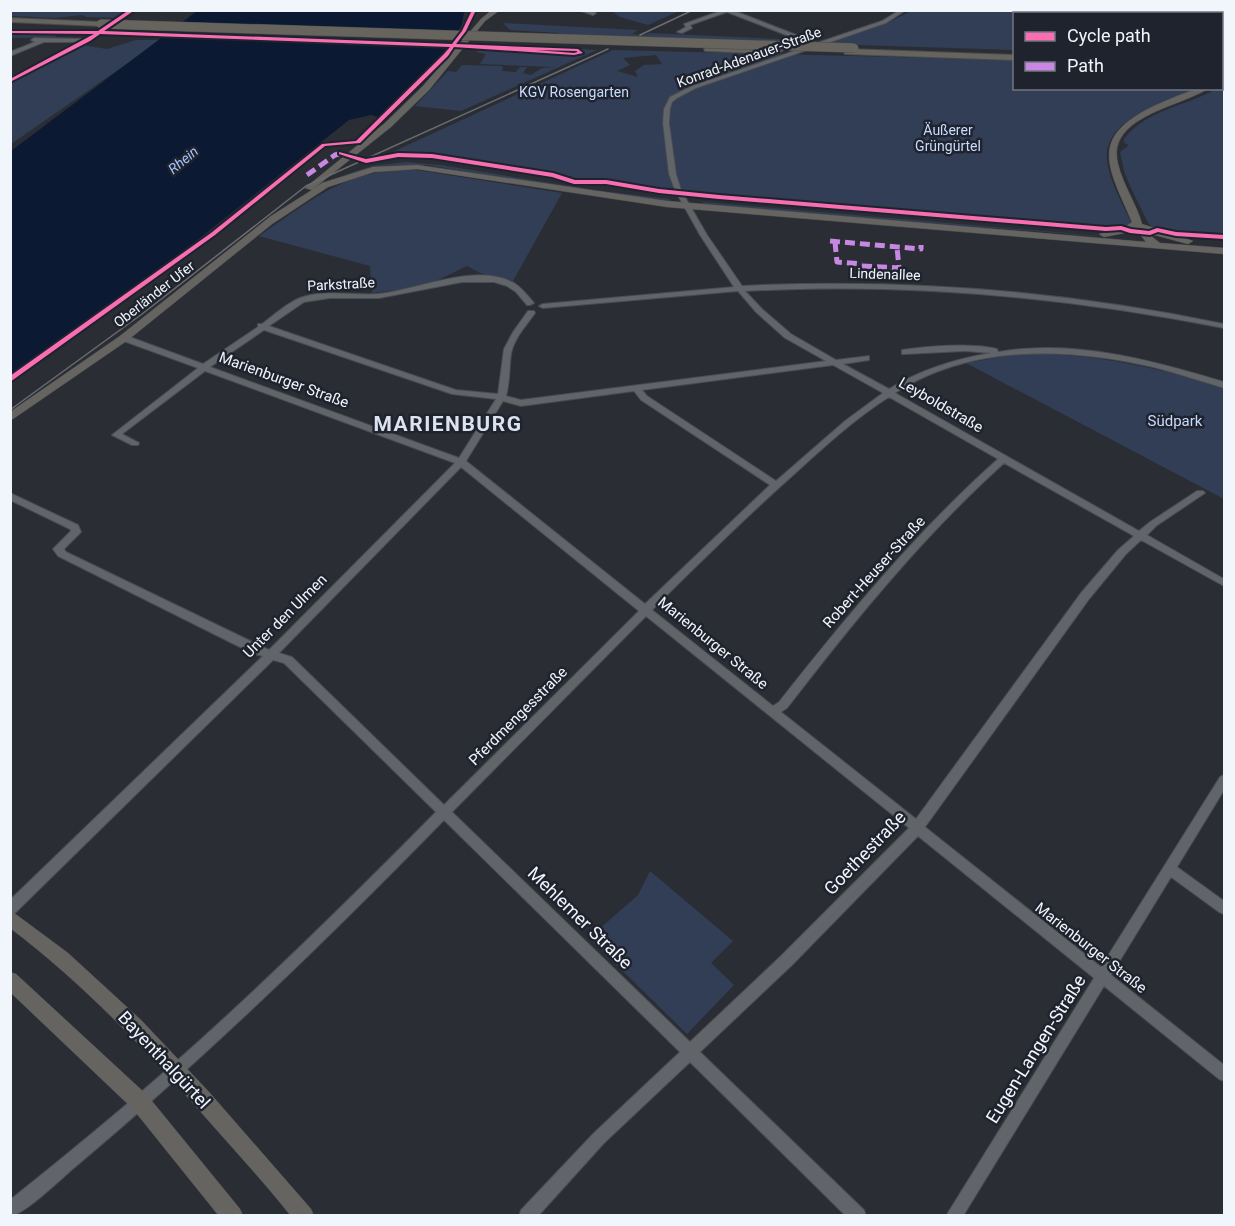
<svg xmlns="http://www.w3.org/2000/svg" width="1235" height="1226" font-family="Roboto,sans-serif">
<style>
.green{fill:#323e56;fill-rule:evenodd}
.water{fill:#0c1932}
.pier{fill:#2a2e34}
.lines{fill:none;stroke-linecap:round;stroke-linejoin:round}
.minor-casing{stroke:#484b50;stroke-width:2}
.major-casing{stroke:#484b50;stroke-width:1}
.highway-casing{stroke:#484b50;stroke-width:2}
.minor{fill:#616469;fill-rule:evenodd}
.major{fill:#656461;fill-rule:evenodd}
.highway{fill:#66645c;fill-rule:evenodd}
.tram{stroke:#6a6c70;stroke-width:1.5}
.highway-bridge-casing{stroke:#484b50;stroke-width:10;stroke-linecap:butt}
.highway-bridge{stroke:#66645c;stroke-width:9}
.quiet{stroke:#c787e3;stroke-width:5;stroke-dasharray:10 5;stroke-linecap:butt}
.cycleway-casing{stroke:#1e232d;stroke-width:4}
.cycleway{fill:#f96db3;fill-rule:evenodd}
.labels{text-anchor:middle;stroke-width:5;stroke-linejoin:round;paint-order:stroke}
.far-street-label{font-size:14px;fill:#f1f5fc;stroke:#1e232d}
.far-park-label{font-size:14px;fill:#c8dbfe;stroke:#1e232d}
.far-water-label{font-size:14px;font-style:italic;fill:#a5c3fc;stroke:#1e232d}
.street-label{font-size:15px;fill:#f1f5fc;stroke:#1e232d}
.park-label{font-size:15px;fill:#c8dbfe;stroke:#1e232d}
.near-street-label{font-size:18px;fill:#f1f5fc;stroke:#1e232d}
.district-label{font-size:21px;font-weight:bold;letter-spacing:1.5px;fill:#dbe3f1;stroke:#1e232d}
</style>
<rect width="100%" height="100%" fill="#2a2e34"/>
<path class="green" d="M945 10 1224 11V61L1222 60V14H1014V50L827 44 883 25 911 11Z
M11 11H129L119 18 86 17 83 15 55 18 11 16Z
M616 11V10L679 11 648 25 620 17 613 12Z
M503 23 638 30 632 34 644 35 650 33 799 40 808 44 558 36 559 33 510 30Z
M10 29 40 31 37 34H55L56 37H88L11 38Z
M136 40H161L11 144 10 82 81 45 107 49Z
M579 49 597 50 461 111 415 106 448 71 456 72 462 65 501 66 503 67 502 71 516 72 520 67H527L523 73 531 75 542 68 554 67 480 64 486 54 476 52 477 50 574 55 583 53Z
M613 50 1014 60V88L1199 89C1168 102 1103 117 1107 161 1110 182 1122 203 1131 222L1128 226 1114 231 705 198C692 196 684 190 671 188L668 194H658L435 160 402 158 373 161ZM656 55 662 64 644 65 635 71 638 77 617 71 630 65 623 58Z
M1224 82V241L1168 235 1157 232 1148 223 1130 186 1124 171 1120 152 1129 145 1124 143V139C1147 109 1185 107 1216 89L1222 88Z
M406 162 441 165 594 190 669 199 672 202 549 186 427 165 384 166 341 176 372 166Z
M410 169 562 193 513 281 480 273 467 266 438 280 413 288 372 293 370 266 259 236C312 200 343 171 410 169Z
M703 202 1101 236 1133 239 702 205Z
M1025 353C1094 354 1159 367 1224 389V499L966 363Z
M650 871 733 941 711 963 734 985 687 1034 589 938 638 895Z"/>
<path class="water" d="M197 11H465C462 17 464 22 460 28 440 62 407 91 378 117L371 115 349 120 158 271 11 374V151Z"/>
<path class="pier" d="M177 22 461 32 450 46 159 36Z"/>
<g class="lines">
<g class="minor-casing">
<path id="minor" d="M129 10H135L90 41 10 83V78L81 42H44L10 56V52L35 42 31 40 34 38 86 39Z
M578 10H589L596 13 593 15Z
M723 10H732L817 43 882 21 900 10H906L886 23 696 88 677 98 672 102 670 109 669 123 676 174 681 190 707 235 742 286C904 278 1066 291 1224 324V328C1066 297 906 282 745 291L762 309 791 334 836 360 869 356V360L843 364 889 389C920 370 955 359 991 353L965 351 905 354H902V350C928 346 972 343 997 349L998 352C1074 339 1152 360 1224 382V388C1200 381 1177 373 1153 367 1068 347 971 344 895 393L1139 531 1150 522 1197 491H1203L1205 493 1156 526 1147 535 1224 579V586L1141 540 1126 554 1089 599 925 827 1101 967 1220 777 1224 775V790L1177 867 1224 901V914L1219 912 1171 877 1111 975 1224 1065V1081L1219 1079 1104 986 963 1216H946L1094 978 918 836 792 965 700 1052 864 1210 866 1216H846L690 1062 604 1143 538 1216H519L521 1210 594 1133 680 1052 444 820C326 941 205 1058 75 1167 63 1177 23 1216 10 1216V1200C74 1149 137 1097 198 1042 280 968 358 891 436 812L284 663 273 660 15 913 10 915V900L263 656 254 654 58 556 53 549 71 531 70 529 10 500V493L78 525 81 532 64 549 66 552 269 650 455 463 205 371 122 434 139 443 138 445H132L112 435 198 368 121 340V336H127L203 364 258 327V324H262C273 316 287 303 300 298 324 289 353 296 378 294 419 290 475 262 514 283 522 288 528 296 534 303L530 305H527L516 292 507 286 494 282H462L379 298H330L304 302 269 326 456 390 498 394 504 349 513 332 528 311H534L535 313C526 326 514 338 511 354 509 368 510 382 506 396L521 400 826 361 785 338 756 312 738 291 543 308 539 306 543 304 734 287 700 235 675 190 669 174 663 123 664 109 670 97 692 86 812 45 727 12 690 25 692 28 682 33 677 32 686 27 684 24ZM264 330 452 394 496 399 459 458 210 367ZM833 365 883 393 845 421 776 481 647 396 642 390ZM634 391 641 400 770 485 645 604 466 461 503 401 521 406ZM889 397 998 459C916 532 847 616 779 702L773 706 652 610C698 564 744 519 792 476 823 448 854 419 889 397ZM1004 463 1134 536 1118 550 1081 593 916 819 781 712 787 708C854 621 923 536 1004 463ZM461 467 639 611 444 805 292 657 279 653ZM646 616 909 828 782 955 690 1042 452 812Z"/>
</g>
<g class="major-casing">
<path id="major" d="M492 10H500L485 21 429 90 391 127 313 189 322 183 373 167 417 165 667 201 1146 242 1135 228 1130 232 1104 237 1099 234 1124 228 1132 222C1107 165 1088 137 1156 105 1173 98 1192 88 1209 88 1181 107 1106 116 1118 164 1123 185 1137 205 1142 224L1193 241 1188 244 1147 233 1160 243 1224 248V254L667 207 417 169 374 172 328 187 272 224 128 340 10 421V412L120 336 271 216 312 190 305 188 385 123 423 86 481 19Z
M1222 73H1224V80H1222Z
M10 910 68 953 141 1020 209 1092 311 1209 314 1216H291C264 1182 235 1151 207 1119 146 1050 84 984 10 928Z
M10 972 16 974 147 1095 240 1209 243 1216H219L133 1109 10 992Z"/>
</g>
<g class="highway-casing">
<path id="highway" d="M10 18 101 22 105 24 101 26 10 22Z
M708 46 778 48 782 51 778 54 705 51 704 49Z
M848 49 1014 55V60L845 54 844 52Z
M1222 65H1224V71H1222Z"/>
</g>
<use href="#minor" class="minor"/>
<use href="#major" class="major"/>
<use href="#highway" class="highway"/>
<path class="tram" d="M640 35 693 10
M10 410 142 314 306 186 608 49"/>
<g class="highway-bridge-casing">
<path id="highway-bridge" d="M101 24 854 48"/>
</g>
<use href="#highway-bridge" class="highway-bridge"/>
<path class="quiet" d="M307 175 335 155 345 152
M830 241 921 249V245
M835 242 837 262 862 264
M862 266 899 268 897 247"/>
<g class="cycleway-casing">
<path id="cycleway" d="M129 10H135L104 31 452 44 462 31 472 10H476L466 31 456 44 578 49 583 53 574 55 454 47 448 56 360 143 325 146 215 235 10 382V376L211 233 322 144 356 141 444 54 450 47 100 34 90 41 10 82V79L94 34 10 33V31H98ZM536 50 577 51V52L574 53Z
M339 152 366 159 398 153 432 154 553 173 575 180H606L659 189 719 195 1106 227 1121 226 1131 229 1149 231 1157 228 1176 232 1224 235V239L1176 236 1158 232 1150 235 1130 233 1121 230 1106 231 719 199 659 193 606 184H574L552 177 432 158 398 157 366 163 339 154Z"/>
</g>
<use href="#cycleway" class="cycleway"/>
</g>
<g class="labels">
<g class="far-street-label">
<text transform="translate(749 57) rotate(-20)" y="5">Konrad-Adenauer-Straße</text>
<text transform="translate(885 274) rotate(2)" y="5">Lindenallee</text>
<text transform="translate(341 284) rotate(-3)" y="5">Parkstraße</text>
<text transform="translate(154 294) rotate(-38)" y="5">Oberländer Ufer</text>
</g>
<g class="far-park-label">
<text x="574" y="97">KGV Rosengarten</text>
<text x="948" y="135">Äußerer<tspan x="948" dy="16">Grüngürtel</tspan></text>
</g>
<g class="far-water-label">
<text transform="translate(183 160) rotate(-40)" y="5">Rhein</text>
</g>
<g class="street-label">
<text transform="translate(284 380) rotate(20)" y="5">Marienburger Straße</text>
<text transform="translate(941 405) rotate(30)" y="5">Leyboldstraße</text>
<text transform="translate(874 572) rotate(-48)" y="5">Robert-Heuser-Straße</text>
<text transform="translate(285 616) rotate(-45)" y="5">Unter den Ulmen</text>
<text transform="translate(713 643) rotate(39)" y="5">Marienburger Straße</text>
<text transform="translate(518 716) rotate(-45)" y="5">Pferdmengesstraße</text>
<text transform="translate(1091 948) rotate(38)" y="5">Marienburger Straße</text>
</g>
<g class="park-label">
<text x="1175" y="426">Südpark</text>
</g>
<g class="near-street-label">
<text transform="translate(865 853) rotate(-46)" y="6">Goethestraße</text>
<text transform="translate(580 918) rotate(44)" y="6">Mehlemer Straße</text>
<text transform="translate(1036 1049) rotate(-58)" y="6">Eugen-Langen-Straße</text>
<text transform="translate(164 1060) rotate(47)" y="6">Bayenthalgürtel</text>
</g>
<g class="district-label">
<text x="448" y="431">MARIENBURG</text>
</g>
</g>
<rect width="1235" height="1226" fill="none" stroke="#f1f5fc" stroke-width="24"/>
<rect x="1013" y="12" width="210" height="78" fill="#1e232d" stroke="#727780" stroke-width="1.5"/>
<rect x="1025" y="32" width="30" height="9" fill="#f96db3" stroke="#727780" stroke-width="1.5"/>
<text x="1067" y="42" font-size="18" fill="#f1f5fc">Cycle path</text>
<rect x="1025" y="62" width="30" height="9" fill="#c787e3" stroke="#727780" stroke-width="1.5"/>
<text x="1067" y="72" font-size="18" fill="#f1f5fc">Path</text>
</svg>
